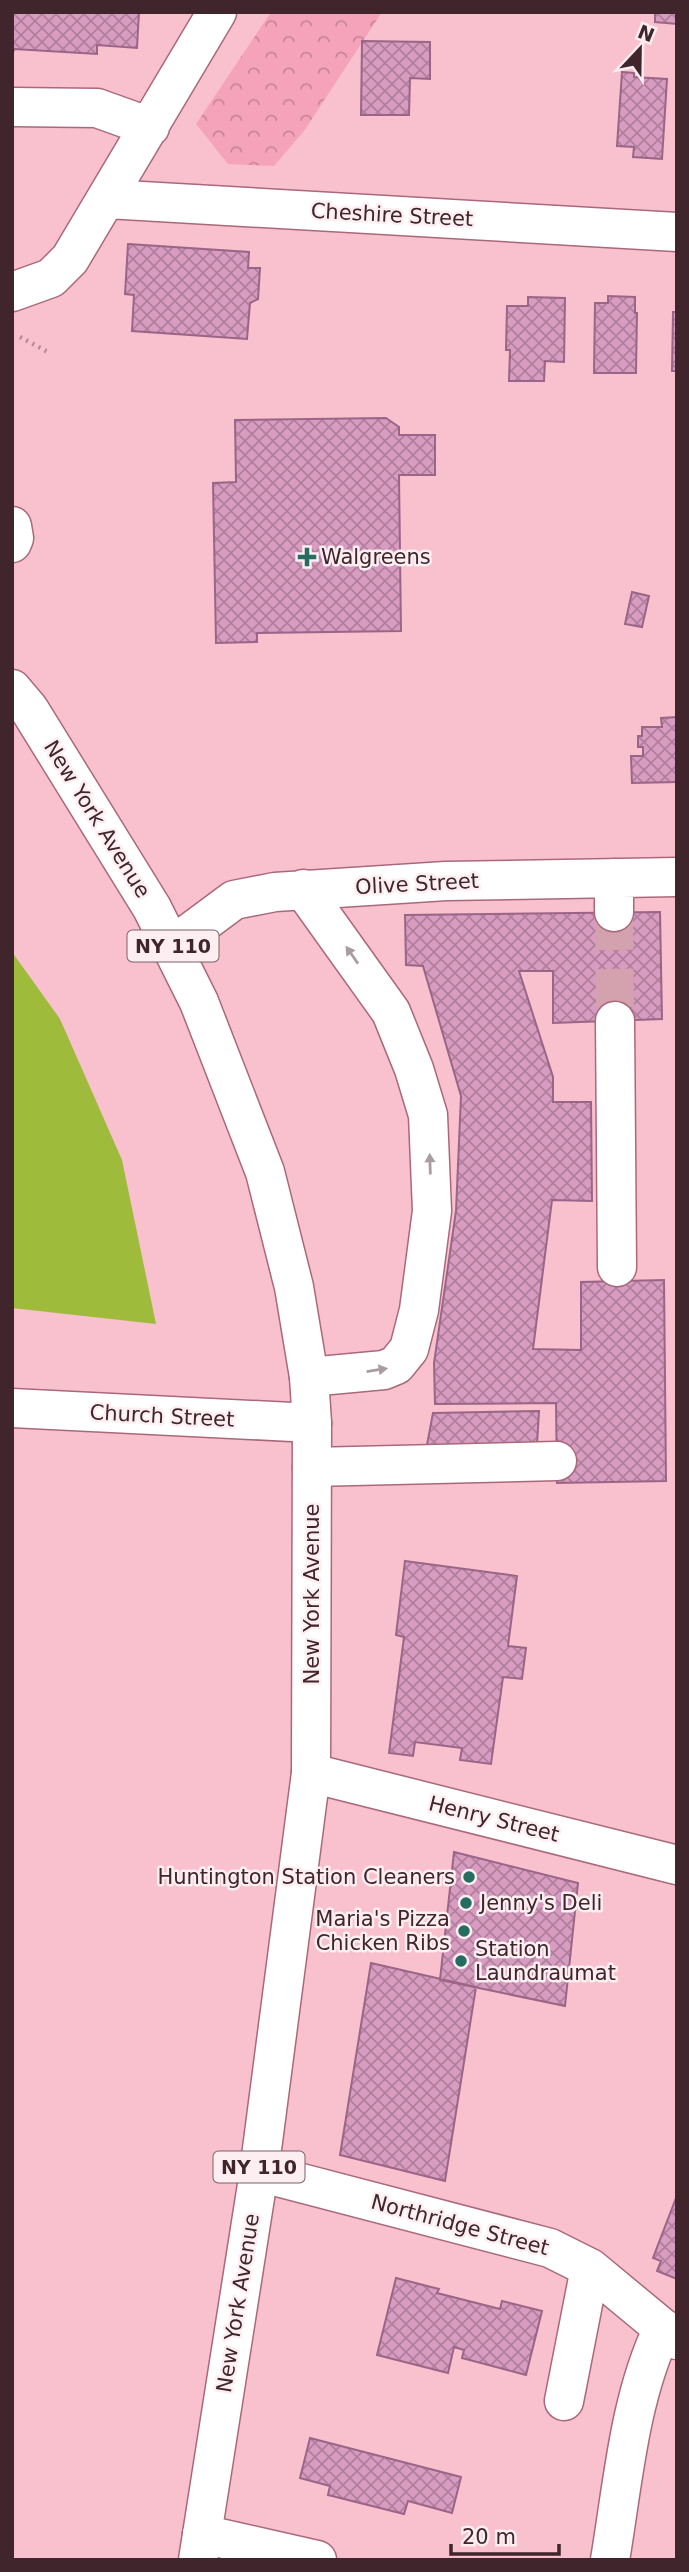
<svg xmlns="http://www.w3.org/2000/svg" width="689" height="2572" font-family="'DejaVu Sans',sans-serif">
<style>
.forest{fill:url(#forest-crowns)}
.water{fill:#9ebb3b}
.building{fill:url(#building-cross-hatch);stroke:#9b6587;stroke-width:2}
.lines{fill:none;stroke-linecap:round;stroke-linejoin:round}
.minor-tunnel{stroke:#d4a1ae;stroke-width:38;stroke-dasharray:38 19;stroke-linecap:butt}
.minor-casing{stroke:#a9697b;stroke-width:41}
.major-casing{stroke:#a9697b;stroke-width:41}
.path{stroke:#b68894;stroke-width:4.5;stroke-dasharray:2 5;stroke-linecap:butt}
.minor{stroke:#fff;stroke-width:38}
.major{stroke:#fff;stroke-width:38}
.oneway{fill:#a99da0}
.poi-dot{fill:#256c61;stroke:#fdeef2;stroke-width:2.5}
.labels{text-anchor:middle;stroke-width:5;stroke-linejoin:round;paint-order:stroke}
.shield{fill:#fdeef2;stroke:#796168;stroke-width:2}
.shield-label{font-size:19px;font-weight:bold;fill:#40252d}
.street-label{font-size:21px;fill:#40252d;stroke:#fdeef2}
.poi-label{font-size:21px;fill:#40252d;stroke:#fdeef2;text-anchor:start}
</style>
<defs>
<pattern id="forest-crowns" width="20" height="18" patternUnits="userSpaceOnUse" patternTransform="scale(1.75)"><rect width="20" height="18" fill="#f5a3ba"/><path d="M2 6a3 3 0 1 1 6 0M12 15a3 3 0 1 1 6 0" fill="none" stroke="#c88598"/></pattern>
<pattern id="building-cross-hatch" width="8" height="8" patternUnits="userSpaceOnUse" patternTransform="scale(1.75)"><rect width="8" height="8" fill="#d79cc0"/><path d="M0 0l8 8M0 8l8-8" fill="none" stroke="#b07f9c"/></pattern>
</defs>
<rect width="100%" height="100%" fill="#f9c0ce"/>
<path class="forest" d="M271 12H382L304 131 274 166 228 164 196 124Z"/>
<path class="water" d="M12 952 60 1019 122 1160 156 1324 12 1308Z"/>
<path class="building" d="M12 12H139L137 48 97 45V54L14 49 12 57Z
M655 12H677V24L655 22Z
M362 41 430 42V79L410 78 409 115H361Z
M622 72 634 73V77L667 79 662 159 633 157 634 147 617 146Z
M128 244 249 252 248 268H260L258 299 250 303 247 339 132 331 134 295 125 294Z
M608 296 635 297V313H637L636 373H594L595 303H608Z
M528 297 565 298 564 362 545 361 544 381H509L510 350H506L507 306H528Z
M673 312H677V371H672Z
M386 418 399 427V435H435V475H399L401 631 257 633V642L216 643 213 483 236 482 235 420Z
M632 592 649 596 642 627 625 624Z
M677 717V782L632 783 631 756H643V747H638V736H642V727H662L661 718Z
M660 912 662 1019 553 1023V971H519L553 1077V1102H591L592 1201 552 1200 533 1349 581 1350V1282L664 1280 666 1481 557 1483 556 1403 435 1404 434 1363 456 1211 461 1096 423 966 406 965 405 915Z
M539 1411 537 1445H427L433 1413Z
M405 1561 517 1576 508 1646 526 1648 522 1679 503 1677 491 1764 460 1760 462 1748 415 1742 413 1756 389 1753 404 1637 396 1635Z
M454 1852 578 1883 565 2006 440 1980Z
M371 1963 476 1987 445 2181 340 2155Z
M676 2198H677V2279L657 2271 661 2261 653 2258Z
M396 2278 439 2289 437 2293 500 2309 502 2301 542 2311 526 2375 462 2358 464 2350 454 2347 448 2373 377 2355Z
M310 2438 461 2477 452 2513 408 2501 404 2514 328 2495 330 2486 300 2478Z"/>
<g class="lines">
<path class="minor-tunnel" d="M614 912 615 1021"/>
<g class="minor-casing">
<path id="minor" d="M12 107 97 108 150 127
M107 199 677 232
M12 292 51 278 70 259 217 12
M614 878V912
M303 889 391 1012 414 1069 428 1115 432 1211 419 1310 409 1349 396 1365 384 1370 309 1377
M172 946 234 900 275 892 446 881 677 877
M615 1021 617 1267
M12 1408 312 1423
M312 1467 557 1461
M311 1773 677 1865
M259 2172 550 2248 590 2268 677 2340
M564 2401 590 2268
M202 2534 317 2560
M610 2560C623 2483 629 2399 663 2328"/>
</g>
<g class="major-casing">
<path id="major" d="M12 526 14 538 12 543
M12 689 29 709 152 908 199 1002 265 1172 294 1287 309 1377 312 1423 311 1773 259 2172 198 2560"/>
</g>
<path class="path" d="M20 337 48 352"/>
<use href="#minor" class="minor"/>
<use href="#major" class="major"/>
</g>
<defs><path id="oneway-solid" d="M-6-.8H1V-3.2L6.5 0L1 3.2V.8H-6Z" transform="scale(1.75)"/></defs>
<g class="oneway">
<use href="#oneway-solid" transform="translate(352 955) rotate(-125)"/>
<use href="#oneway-solid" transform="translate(430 1164) rotate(-92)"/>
<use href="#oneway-solid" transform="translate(377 1370) rotate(-9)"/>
</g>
<g class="poi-dot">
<path d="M303.5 546.5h7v7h7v7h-7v7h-7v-7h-7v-7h7z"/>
<circle cx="469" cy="1877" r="7"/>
<circle cx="466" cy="1903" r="7"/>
<circle cx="464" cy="1931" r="7"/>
<circle cx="461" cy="1961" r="7"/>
</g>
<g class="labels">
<g class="shield">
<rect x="127.5" y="930.5" width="91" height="31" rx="5"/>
<rect x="213.5" y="2151.5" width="91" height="31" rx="5"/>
</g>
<g class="shield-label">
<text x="173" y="953">NY 110</text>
<text x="259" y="2174">NY 110</text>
</g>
<g class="street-label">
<text transform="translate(392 215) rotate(3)" y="7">Cheshire Street</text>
<text transform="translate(97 819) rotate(58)" y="7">New York Avenue</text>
<text transform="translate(417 884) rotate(-3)" y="7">Olive Street</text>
<text transform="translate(162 1416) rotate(3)" y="7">Church Street</text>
<text transform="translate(312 1594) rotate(-90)" y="7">New York Avenue</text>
<text transform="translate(494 1819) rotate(14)" y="7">Henry Street</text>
<text transform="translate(460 2225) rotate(15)" y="7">Northridge Street</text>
<text transform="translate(238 2303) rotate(-81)" y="7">New York Avenue</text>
</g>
<g class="poi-label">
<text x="321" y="564">Walgreens</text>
<text x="455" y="1884" text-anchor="end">Huntington Station Cleaners</text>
<text x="480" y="1910">Jenny's Deli</text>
<text x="450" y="1926" text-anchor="end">Maria's Pizza<tspan x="450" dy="24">Chicken Ribs</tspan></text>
<text x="475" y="1956">Station<tspan x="475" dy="24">Laundraumat</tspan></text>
</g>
</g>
<rect width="689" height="2572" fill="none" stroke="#40252d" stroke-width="28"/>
<g transform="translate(640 49) rotate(22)" stroke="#fdeef2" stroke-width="5" paint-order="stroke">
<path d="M0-5L12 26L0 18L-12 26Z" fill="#40252d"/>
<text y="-10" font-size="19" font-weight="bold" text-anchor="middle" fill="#40252d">N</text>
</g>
<path d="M451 2544v10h108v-10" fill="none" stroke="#40252d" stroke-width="3.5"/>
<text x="462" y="2544" font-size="21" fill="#40252d" stroke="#fdeef2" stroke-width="5" paint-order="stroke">20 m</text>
</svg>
